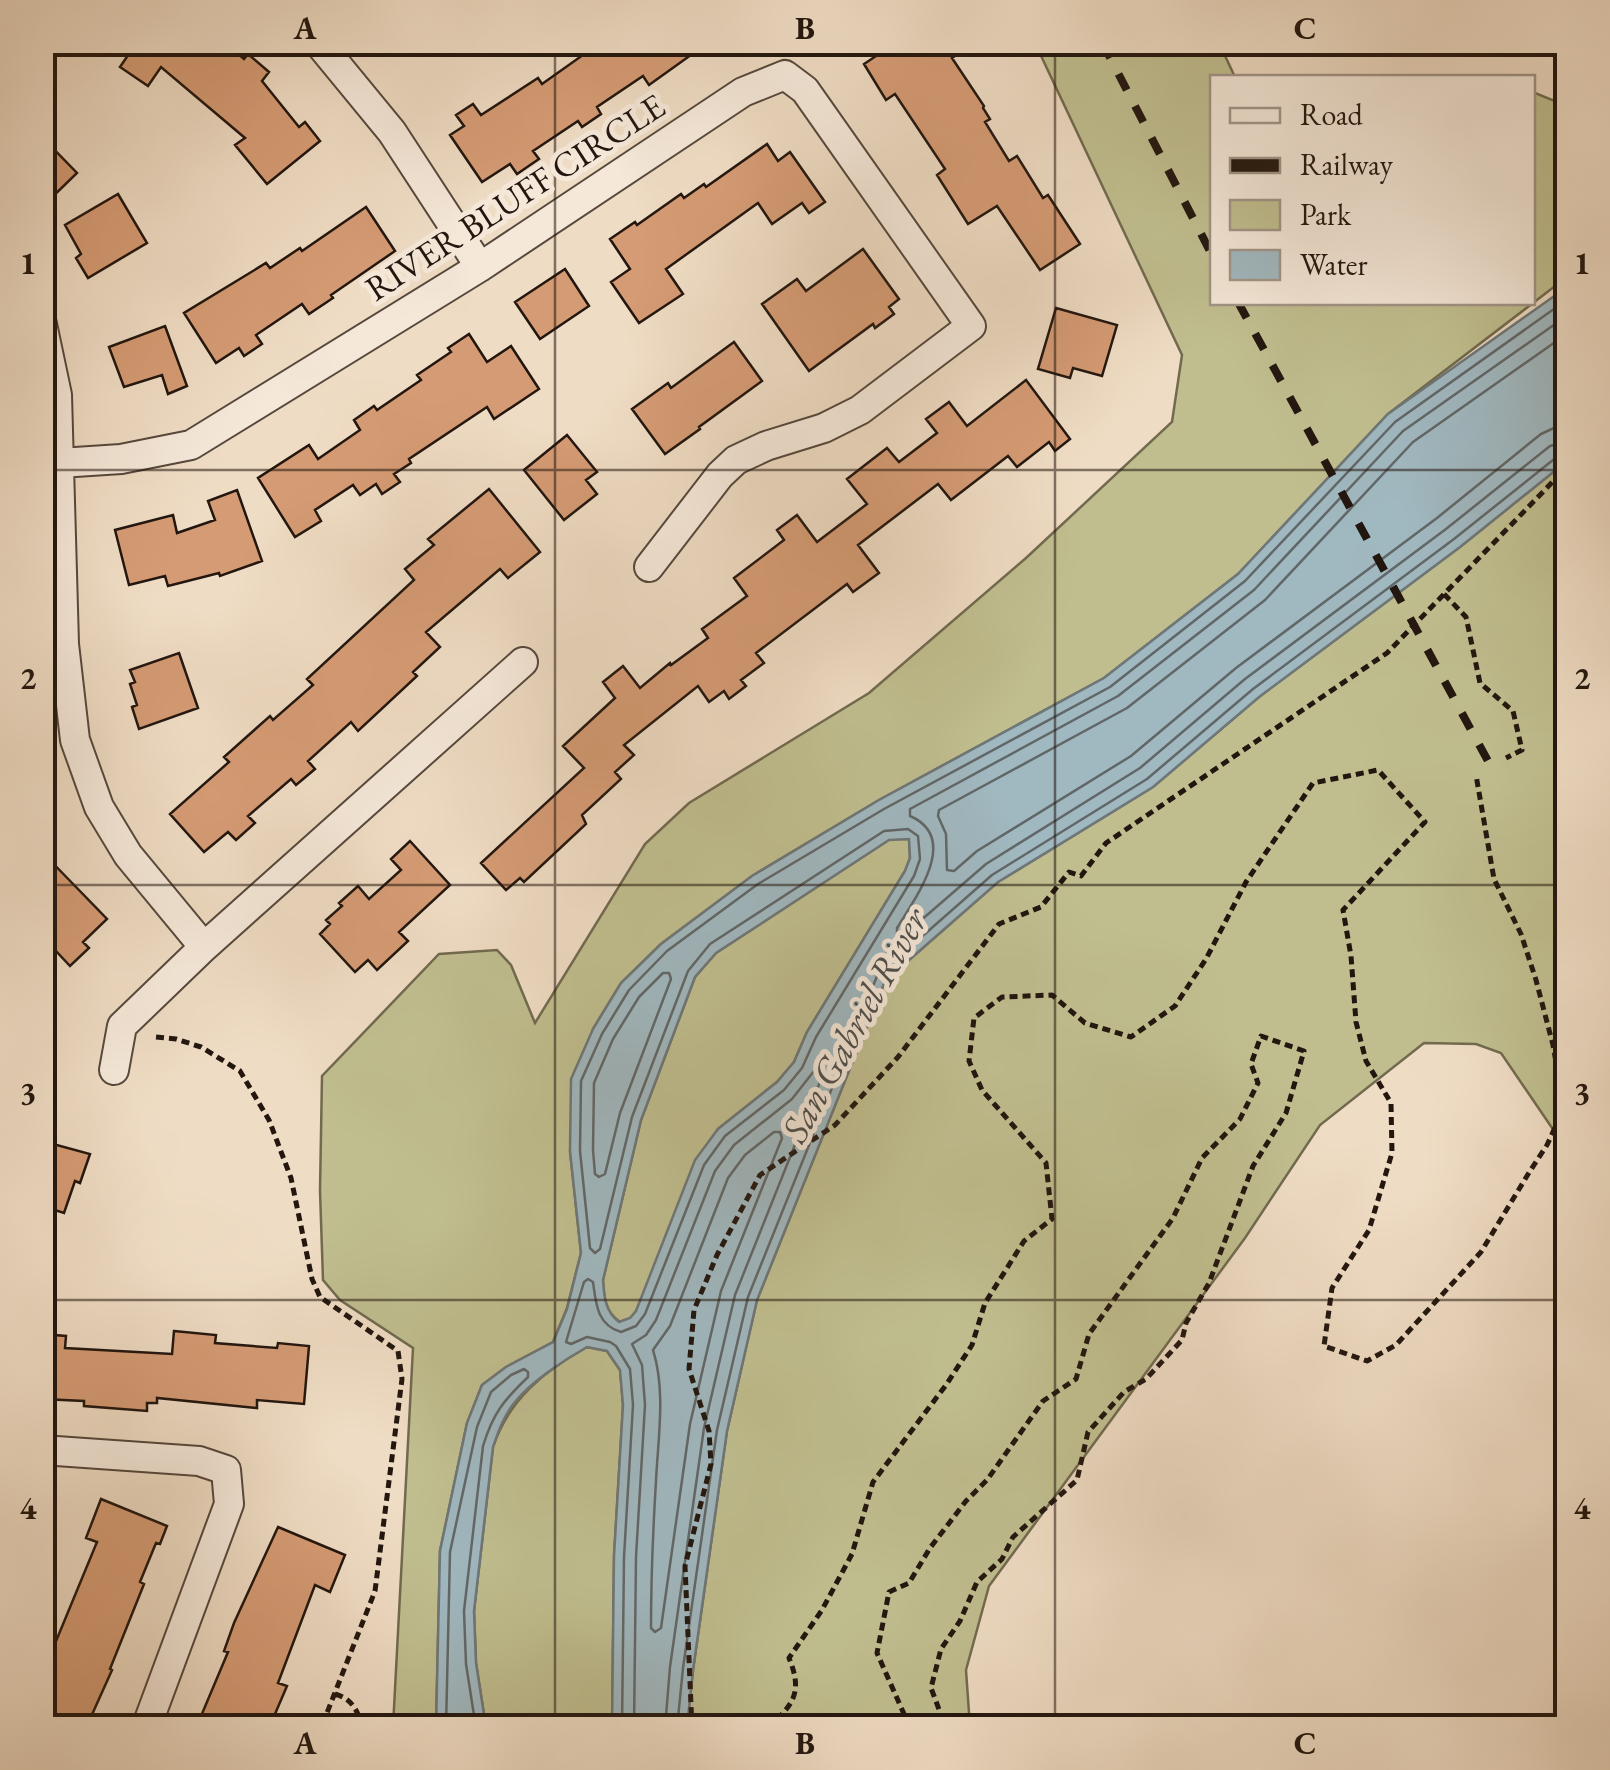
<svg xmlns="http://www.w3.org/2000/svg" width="1610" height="1770" font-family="'EB Garamond',serif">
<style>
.green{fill:#c0be8f;stroke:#716a4f;stroke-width:2.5}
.water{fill:#a0b8c0;stroke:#6e7779;stroke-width:2.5;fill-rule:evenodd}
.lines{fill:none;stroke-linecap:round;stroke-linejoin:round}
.shore{stroke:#616768;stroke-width:2.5}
.building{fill:#d59b74;stroke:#22160f;stroke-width:2.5}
.minor-casing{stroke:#55483c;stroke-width:32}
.path{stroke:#22160f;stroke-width:5;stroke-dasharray:8 5;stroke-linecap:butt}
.minor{stroke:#f5e8d9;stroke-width:28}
.rail{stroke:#22160f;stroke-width:8;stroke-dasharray:18 18;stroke-linecap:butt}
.grid{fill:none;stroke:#22160f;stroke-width:2.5;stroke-opacity:0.55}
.labels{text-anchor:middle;stroke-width:10;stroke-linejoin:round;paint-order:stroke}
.street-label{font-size:35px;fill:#22160f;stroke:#f5e8d9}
.water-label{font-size:38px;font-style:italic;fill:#4e4f4d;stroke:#f5e8d9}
.neatline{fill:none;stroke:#22160f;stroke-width:4}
.grid-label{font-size:32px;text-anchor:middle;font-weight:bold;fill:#22160f}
</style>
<rect width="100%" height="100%" fill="#efdcc4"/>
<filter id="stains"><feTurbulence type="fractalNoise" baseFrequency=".002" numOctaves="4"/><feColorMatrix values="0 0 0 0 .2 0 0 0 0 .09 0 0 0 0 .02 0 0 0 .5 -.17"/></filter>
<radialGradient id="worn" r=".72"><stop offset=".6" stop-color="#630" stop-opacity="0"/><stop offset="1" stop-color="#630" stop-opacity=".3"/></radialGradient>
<path class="green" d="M1035 43H1219L1235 77 1212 78V302H1532L1533 92 1567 106V277L1388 414 1238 574 1104 678 879 800 752 876 661 944 621 983 593 1029 570 1151 581 1253 567 1308 553 1342 506 1367 482 1385 467 1423 440 1551 436 1727H393L413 1348 340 1300 323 1280 320 1191 322 1076 439 954 497 950 511 965 535 1023 645 844 689 803 869 693 1026 558 1172 422 1182 355Z
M1567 461V1150L1501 1053 1476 1044 1424 1043 1320 1125 1245 1238 989 1586 966 1670 970 1727 687 1728 693 1670 727 1431 757 1300 885 981 998 882 1153 787 1259 697 1460 547Z
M890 839H909L910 858 905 871 807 1032 794 1062 777 1082 718 1129 636 1311 631 1318 620 1322C605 1312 604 1297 603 1280L641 1120 695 977 716 953Z
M587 1347 607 1351 620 1370 623 1405 614 1556 612 1727 486 1728 476 1663 474 1611 493 1447C509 1399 544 1371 587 1347Z"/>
<path class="water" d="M1567 287V461L1460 547 1259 697 1153 787 998 882 885 981 757 1300 727 1431 693 1670 687 1727H612L614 1556 623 1405 620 1370 607 1351 587 1347C564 1360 531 1382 515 1402 504 1415 498 1432 493 1447L474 1611 476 1663 486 1727H436L440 1551 467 1423 482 1385 506 1367 553 1342 567 1309 581 1253 570 1151 571 1079 593 1029 621 983 661 944 752 876 879 800 1104 678 1238 574 1388 414ZM889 840 909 839 910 858 905 871 807 1032 794 1062 777 1082 718 1129 695 1160 636 1311 630 1318 619 1322C605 1312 604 1296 603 1280L641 1120 695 977 716 953Z"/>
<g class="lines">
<path class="shore" d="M1568 315 1403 431 1254 590 1118 696 910 809V816C961 838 915 898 897 928V934L904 935 986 864 1140 768 1245 679 1446 529 1550 446 1568 441
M1568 333 1413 442 1265 600 1127 708 939 810 938 816 946 834 947 870 954 871 977 851 1131 756 1236 668 1437 518 1541 434 1556 427 1568 426
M663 973H669L671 979 620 1113 605 1174 599 1177 595 1174 593 1150 594 1083 613 1039 639 997Z
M774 1132H780L782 1138 721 1291 690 1424 661 1628 655 1632 651 1628C651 1579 653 1530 656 1481 658 1438 666 1391 653 1350L670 1326 728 1178 745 1155Z
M446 1728 450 1552 477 1427 491 1392 511 1375 524 1369 528 1372V1377C504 1400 493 1413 483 1446L464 1611 466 1664 476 1728
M622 1728 624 1557 633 1405 630 1369 616 1346 610 1342 587 1337 571 1344 566 1342 584 1282 588 1279 593 1282C596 1304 597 1325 621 1332L636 1326 645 1314 704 1165 725 1136 784 1090 802 1068 816 1037 914 876 920 859 918 836 908 829 884 831 710 944 688 971 632 1117 600 1249 595 1253 590 1248 580 1151 581 1081 602 1034 629 990 667 951 758 884 884 809 1110 687 1245 581 1395 422 1568 299
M634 1728 636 1557 645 1405 642 1365 632 1344 646 1335 656 1320 715 1171 734 1145 792 1099 814 1071 819 1070 822 1073V1077L735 1295 704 1428 670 1667 665 1728
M677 1728 683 1668 717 1430 748 1297 877 976 992 875 1147 779 1253 689 1454 539 1558 456 1568 454"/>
</g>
<path class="building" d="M137 42H224L244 59 248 54 269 72 262 81 299 127 305 122 320 141 267 184 235 145 245 138 161 67 148 86 120 67Z
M585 42H709L649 85 643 76 597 107 601 114 582 127 578 121 533 151 539 159 517 174 510 164 482 182 450 135 464 126 456 115 473 104 481 115 538 78 542 84 590 50Z
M897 42H946L955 56 952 58 984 106 983 108 990 119 985 122 1009 161 1017 156 1043 198 1048 195 1080 244 1040 270 997 206 968 224 937 175 945 169 895 94 886 100 864 64Z
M42 137 77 173 42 207Z
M767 144 778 161 790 152 825 202 809 213 802 203 772 224 758 203 666 269 683 294 639 323 611 282 630 269 610 239 635 222 637 225 681 194 684 198 704 184 706 187Z
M118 194 147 243 88 278 76 258 81 254 65 225Z
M366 207 395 251 331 295 333 298 309 314 302 304 256 335 262 344 244 356 239 348 216 363 184 313 266 263 270 268 300 248 302 251Z
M863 249 899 299 889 307 894 314 875 328 873 324 809 371 762 304 797 279 806 291Z
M565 269 589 306 540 339 515 302Z
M1056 308 1117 325 1102 376 1073 368 1070 378 1038 369Z
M165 326 187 386 168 394 162 375 124 387 109 347Z
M469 334 487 362 511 346 539 389 494 419 487 407 409 459 411 463 394 474 400 482 382 494 376 484 360 495 353 485 315 510 321 521 295 537 258 478 309 445 318 459 360 430 354 420 374 406 377 410 421 380 417 375 451 352 448 348Z
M734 342 762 381 699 427 700 429 665 454 632 409 668 383 671 388Z
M1026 380 1070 439 1055 451 1049 442 1017 467 1008 456 951 500 938 484 858 545 879 573 853 592 847 584 756 653 764 663 741 680 746 686 729 699 724 691 709 702 698 686 624 745 634 755 615 772 621 779 582 815 586 824 524 882 520 878 506 890 481 863 584 768 563 746 615 698 603 682 623 666 640 688 670 663 671 665 708 638 702 629 747 596 734 578 784 540 777 530 797 515 817 542 867 504 847 479 887 448 899 462 937 433 926 419 949 402 967 426Z
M567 435 597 472 586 480 597 494 564 520 524 470Z
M489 489 540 552 508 578 500 569 426 632 440 647 413 672 417 676 358 731 351 722 308 761 315 769 296 785 291 779 248 816 255 823 236 840 228 832 204 852 170 814 229 762 224 757 270 716 273 720 313 685 307 679 414 580 405 569 434 545 428 539Z
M237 490 262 561 220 576 219 573 168 586 165 576 129 585 115 530 173 515 177 533 215 520 208 501Z
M179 653 198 708 139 729 132 707 137 705 130 684 135 682 130 670Z
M410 841 450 885 399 932 408 941 377 970 368 960 355 972 320 934 330 924 326 920 342 906 339 903 358 886 369 899 401 870 391 859Z
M42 852 107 919 83 942 89 948 70 966 42 936Z
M42 1141 90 1154 80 1183 75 1181 64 1213 42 1206Z
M174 1331 216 1335 215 1343 277 1348 278 1343 309 1346 304 1404 257 1400V1408L157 1398V1403H147V1411L84 1406V1401L42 1399V1334L66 1336 65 1348 172 1354Z
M101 1499 167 1526 160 1544 156 1543 140 1582 144 1584 110 1669 112 1670 86 1728H42V1675L97 1542 86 1538Z
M278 1527 345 1555 330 1592 315 1585 278 1683 287 1686 269 1728H196L228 1652 224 1651 234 1623Z"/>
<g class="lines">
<g class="minor-casing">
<path id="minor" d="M318 42 392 132 480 267
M42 324 57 395 64 644 75 740 99 807 128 855 204 947
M60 463 121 459 191 445 480 267 743 92 785 75 805 90 971 326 860 410 824 428 766 446 736 460 720 475 649 567
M114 1070 122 1026 204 947 523 662
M42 1450 199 1461 226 1470 229 1504 146 1728"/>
</g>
<path class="path" d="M1444 594 1466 617 1480 683 1513 711 1522 750 1506 758
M156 1037 176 1039 201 1047 240 1071 269 1120 291 1178 312 1279 320 1297 398 1351 402 1379 375 1591 321 1728
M335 1694C349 1698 355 1706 360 1719L357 1728
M692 1728 685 1566 711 1464 709 1431 689 1369 694 1310 717 1255 760 1175 835 1125 898 1057 999 924 1041 907 1069 872 1081 876 1106 843 1387 653 1568 466
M767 1728C794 1705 803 1692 789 1658L822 1610 852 1554 873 1482 946 1385 972 1345 985 1303 1024 1241 1052 1219 1046 1163 982 1090 969 1061 974 1018 1002 997 1052 995 1085 1023 1131 1037 1175 1006 1206 959 1246 882 1313 783 1378 770 1425 822 1343 910 1351 956 1356 1022 1366 1061 1391 1103 1392 1153 1369 1230 1332 1288 1324 1346 1367 1361 1396 1345 1481 1252 1530 1171 1547 1145 1564 1108 1553 1045 1536 980 1521 934 1494 879 1476 775
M901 1728 904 1714 877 1653 889 1592 909 1583 930 1548 966 1501 987 1480 1043 1401 1076 1379 1089 1334 1173 1218 1202 1158 1240 1119 1258 1083 1251 1064 1261 1036 1304 1051 1286 1113 1253 1166 1209 1283 1186 1323 1182 1340 1146 1379 1124 1392 1088 1432 1077 1480 1013 1537 1002 1559 977 1582 960 1621 941 1649 931 1688 946 1728"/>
<use href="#minor" class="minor"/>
<path class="rail" d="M1102 42 1212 255
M1238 302 1488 761"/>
</g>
<path class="grid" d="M555 42V1728M1055 42V1728M42 470H1568M42 885H1568M42 1300H1568"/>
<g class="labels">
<g class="street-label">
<text transform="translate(515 197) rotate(-33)" y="12">RIVER BLUFF CIRCLE</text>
</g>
<g class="water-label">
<text transform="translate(854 1025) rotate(-61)" y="13">San Gabriel River</text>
</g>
</g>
<rect width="1610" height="1770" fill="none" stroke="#efdcc4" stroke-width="110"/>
<rect x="1210" y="75" width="325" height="230" fill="#f5e8d9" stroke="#a19488" stroke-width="2.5"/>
<rect x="1230" y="108" width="50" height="15" fill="#f5e8d9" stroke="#a19488" stroke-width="2.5"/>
<text x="1300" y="125" font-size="30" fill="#22160f">Road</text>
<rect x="1230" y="158" width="50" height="15" fill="#22160f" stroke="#a19488" stroke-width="2.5"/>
<text x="1300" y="175" font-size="30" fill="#22160f">Railway</text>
<rect x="1230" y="200" width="50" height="30" fill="#c0be8f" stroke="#a19488" stroke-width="2.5"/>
<text x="1300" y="225" font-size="30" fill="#22160f">Park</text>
<rect x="1230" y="250" width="50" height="30" fill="#a0b8c0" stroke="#a19488" stroke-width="2.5"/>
<text x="1300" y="275" font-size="30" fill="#22160f">Water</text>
<rect x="55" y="55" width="1500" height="1660" class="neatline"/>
<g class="grid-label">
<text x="305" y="39">A</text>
<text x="805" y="39">B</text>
<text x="1305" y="39">C</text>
<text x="28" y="274">1</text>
<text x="1582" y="274">1</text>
<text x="28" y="689">2</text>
<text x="1582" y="689">2</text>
<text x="28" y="1104">3</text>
<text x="1582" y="1104">3</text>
<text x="28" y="1519">4</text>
<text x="1582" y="1519">4</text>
<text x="305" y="1754">A</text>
<text x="805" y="1754">B</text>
<text x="1305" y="1754">C</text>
</g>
<rect width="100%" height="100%" filter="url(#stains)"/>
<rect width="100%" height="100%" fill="url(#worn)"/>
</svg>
